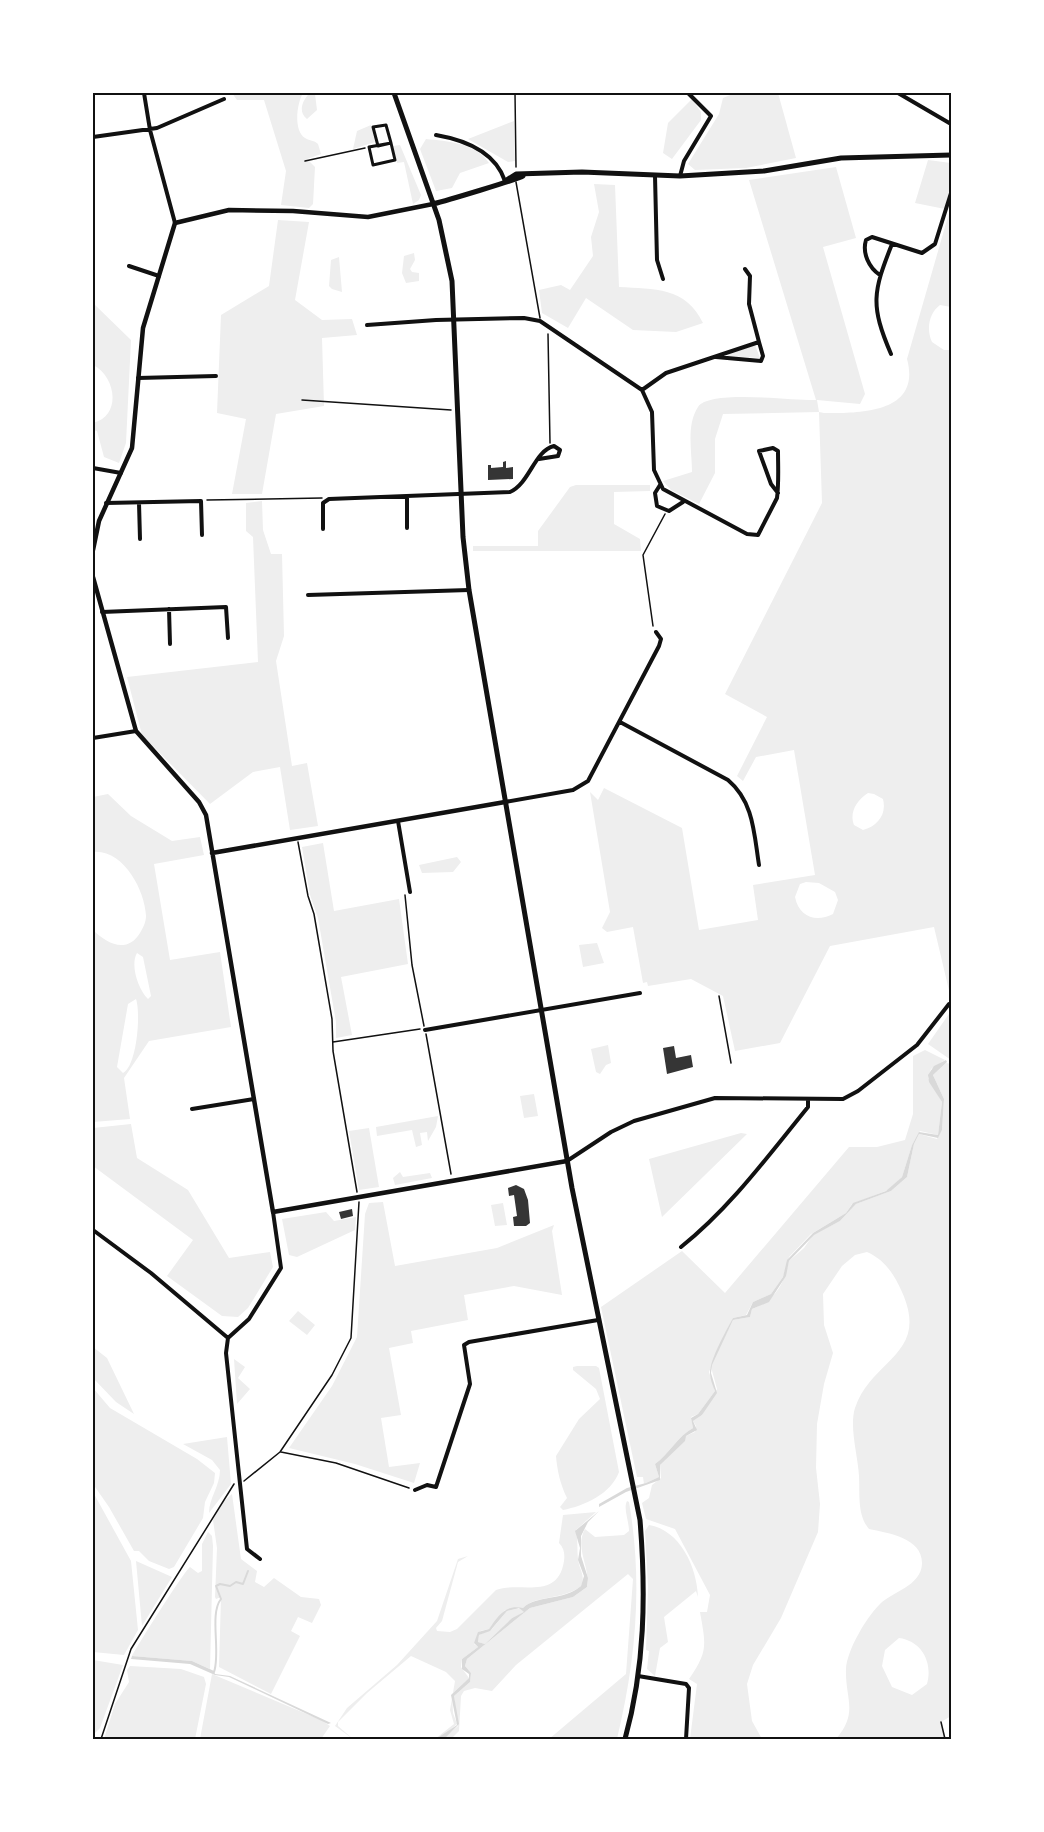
<svg xmlns="http://www.w3.org/2000/svg" width="1044" height="1832" font-family="'DM Sans',sans-serif">
<style>
.green{fill:#eee;fill-rule:evenodd}
.water{fill:#d9d9d9;fill-rule:evenodd}
.lines{fill:none;stroke-linecap:round;stroke-linejoin:round}
.stream{stroke:#d9d9d9;stroke-width:2}
.building{fill:#353535}
.path{stroke:#111;stroke-width:1.5}
.service{stroke:#111;stroke-width:1.5}
.pedestrian{stroke:#111;stroke-width:3}
.minor{stroke:#111;stroke-width:4}
.tertiary{stroke:#111;stroke-width:4.5}
.secondary{stroke:#111;stroke-width:5}
.neatline{fill:none;stroke:#111;stroke-width:2}
</style>
<rect width="100%" height="100%" fill="#fff"/>
<path class="green" d="M232 93H303C297 103 293 130 305 138 310 141 314 140 318 144L321 154 307 159 315 167 313 204 309 208 281 205 286 171 264 100H237Z
M735 93H778L796 158 746 168 695 170 688 164 719 114 723 98Z
M309 94H315L317 110 307 119C298 112 302 101 309 94Z
M692 99 701 112V120L672 159 663 153 668 123Z
M514 121 515 161 508 162 468 139Z
M371 125 375 142 353 149 357 131Z
M426 139C447 141 476 143 489 163L460 173 452 188 436 191 420 149Z
M400 145 421 195 419 200 413 204 404 162 397 163 393 146Z
M928 160 951 163V185L945 209 915 203Z
M836 167 856 238 823 247 865 394 860 404 817 400 819 412 824 413C858 413 922 414 907 359L951 206V307L940 305C929 313 926 329 932 342L944 350H951V999L934 927 830 946 780 1043 735 1051 723 996 691 979 648 986 647 982 643 983 633 927 607 932 602 928 610 912 590 792 598 800 604 788 682 828 699 930 758 920 753 885 815 875 794 750 756 757 743 781 737 776 767 717 725 694 822 503 819 412 723 414 715 439V473L699 504 671 490 663 481 692 472C692 452 686 425 698 407 709 389 795 401 816 400L749 180ZM868 793 874 794 883 799C887 815 877 826 863 830L854 825C849 812 857 800 868 793ZM806 882 819 883 835 892 838 900 833 914C816 923 799 917 795 897L800 884Z
M594 184 615 185 619 287C654 289 686 287 703 323L676 332 633 330 586 298 568 328 542 313 539 290 561 285 570 290 593 256 591 237 599 212Z
M278 220 309 222 295 300 322 320 352 319 357 335 322 338 324 406 276 414 262 494H232L246 419 217 413 221 315 269 286Z
M414 253 415 260 410 269 412 272 419 273V281L406 283 402 273 404 256Z
M339 257 342 292 332 289 329 286 331 260Z
M93 303 131 340 126 443 119 463 104 457 97 431 93 430V423C122 416 116 376 93 365Z
M755 345 760 358 728 356 729 354Z
M576 485H650V491L614 492V524L640 539 641 551H473V546H538V531L570 487Z
M262 501 263 530 271 554H282L284 636 276 661 292 766 307 763 318 826 290 830 280 767 253 772 210 804 142 735 127 677 258 662 253 537 246 531V503Z
M108 794 131 816 172 841 200 837 204 855 154 864 170 960 220 952 231 1027 149 1041 124 1078 130 1119 93 1122V930C107 944 127 954 140 933 143 928 146 922 146 916 145 890 123 849 93 852V797ZM137 953 143 957 151 996 148 999C138 989 130 965 137 953ZM136 999C141 1013 137 1066 123 1073L117 1067 128 1004Z
M323 843 334 911 399 899 408 964 341 977 352 1035 336 1038V1022L318 918 310 895 302 847Z
M457 857 461 862 453 872 422 873 419 865Z
M597 943 604 963 583 967 579 945Z
M951 1011V1060L928 1044Z
M608 1045 611 1063 606 1065 600 1074 596 1072 591 1049Z
M925 1050 945 1060 931 1069 928 1078 942 1102 938 1135 920 1131 912 1145 902 1177 888 1190 852 1204 846 1213 811 1234 789 1257 783 1277 771 1294 753 1302 746 1315 733 1318 715 1357 733 1320 750 1317 752 1309C776 1299 783 1286 789 1261L804 1248 813 1235 840 1221 856 1204 891 1191 907 1177 914 1144 919 1134 937 1139 942 1130 944 1099 933 1075 946 1063 951 1064V1716L941 1722 946 1739H836C859 1712 845 1699 846 1669 846 1660 853 1643 858 1635 863 1625 872 1612 880 1604 892 1592 921 1586 922 1564 923 1538 888 1533 869 1529 857 1515 860 1493 859 1476 858 1456 849 1427 855 1408 872 1358 930 1355 902 1292 894 1274 885 1260 867 1252L855 1255 842 1266 823 1294 824 1325 833 1353 824 1384 817 1424 816 1468 820 1504 818 1532 781 1618 753 1665 747 1684 752 1721 762 1739H690L697 1684 689 1679C708 1651 706 1646 700 1612H707L710 1595 675 1529 646 1519 642 1503 649 1498 652 1485 661 1478 660 1465 686 1436 695 1432 696 1426 693 1421 702 1415 717 1389 711 1367 709 1372 715 1391 698 1414 691 1417 693 1428C678 1436 669 1454 655 1464L659 1477 644 1484 643 1477H637L601 1307 682 1251 725 1293 849 1147H877L905 1140 913 1114V1056ZM899 1638C922 1641 933 1663 927 1684L912 1695 892 1687 882 1666 885 1650Z
M534 1094 538 1116 524 1118 520 1096Z
M438 1116 436 1127 428 1141 427 1132 420 1133 422 1145 416 1147 412 1130 377 1136 376 1127Z
M131 1124 137 1158 188 1190 229 1258 270 1252 273 1267 248 1308 238 1317 222 1316 167 1276 193 1240 93 1166V1128Z
M369 1128 379 1187 359 1190 349 1131Z
M741 1133 747 1134 662 1217 649 1159Z
M400 1172 403 1177 430 1173 432 1178 395 1185 393 1178Z
M383 1202 395 1266 497 1248 554 1225 552 1231 562 1295 514 1286 464 1295 468 1320 411 1331 413 1343 389 1348 401 1415 381 1418 389 1467 420 1463 414 1483 355 1464 289 1448 332 1386 357 1337 365 1214 369 1203Z
M503 1203 507 1225 495 1226 491 1205Z
M326 1212 334 1221 356 1217 355 1230 297 1257 289 1255 282 1219Z
M298 1311 315 1325 307 1335 289 1321Z
M93 1347 107 1358 134 1414 116 1402 93 1378Z
M234 1359 245 1367 238 1378 250 1389 237 1404Z
M577 1366H596L599 1368 619 1472C611 1494 584 1506 563 1510L560 1507 567 1498C560 1484 557 1469 556 1456L579 1419 600 1399 596 1389 573 1370V1367Z
M93 1388 110 1408 197 1459 215 1473 214 1483 205 1502 203 1518 174 1567 169 1569 149 1561 139 1551H134L109 1507 93 1484Z
M227 1437 231 1484 209 1513C209 1498 220 1486 220 1470L212 1460 183 1444Z
M93 1492 131 1561 138 1630 124 1655 93 1652Z
M232 1494 241 1559 257 1571 255 1582 264 1587 274 1578 301 1597 319 1599 321 1605 312 1623 298 1617 291 1631 300 1636 271 1694 219 1667 221 1597 216 1599 215 1597 217 1548 213 1520 222 1503Z
M627 1501 629 1502C643 1583 636 1660 617 1739H549L626 1674 633 1579 628 1574 516 1665 492 1691 475 1688 464 1691 461 1696 459 1731 451 1739H442L458 1726 454 1696 470 1682 471 1673 465 1666 467 1659 530 1608 573 1597 587 1587C591 1568 574 1548 585 1529L595 1537 624 1535 629 1531C629 1521 623 1508 627 1501Z
M596 1512 576 1530C578 1541 577 1549 578 1559 579 1570 586 1575 581 1586 564 1600 535 1595 523 1608L505 1610 489 1629 480 1631 474 1644 478 1647 462 1659 461 1667 469 1678 452 1694 453 1713 457 1724 443 1736 435 1739 454 1724 450 1710 455 1681 446 1672 411 1656 367 1693 338 1722V1726L353 1739 335 1726 347 1708 397 1665 437 1621 458 1559 468 1556 458 1562 442 1621 436 1628 437 1631 450 1632 457 1629 496 1590C520 1581 558 1601 564 1561 565 1554 564 1548 559 1543L563 1515Z
M649 1525C680 1530 697 1567 698 1597L696 1591 664 1617 668 1642 660 1648 655 1676 647 1669 649 1651 646 1650 648 1587 645 1531Z
M208 1532 212 1536 213 1546 210 1669 192 1661 132 1656C137 1646 185 1570 190 1567L198 1573 202 1571V1544Z
M136 1561 172 1577 142 1626Z
M519 1608 525 1612 512 1618 485 1644 478 1642 479 1635 492 1629 507 1611Z
M93 1660 123 1665 100 1728 93 1735Z
M130 1666 181 1669 204 1677 206 1684 195 1739H104L115 1704 129 1682 127 1670Z
M212 1674 321 1720 330 1726 321 1739H200Z"/>
<path class="water" d="M946 1060 947 1062 933 1075 944 1099 942 1130 938 1138 919 1134 914 1144 907 1177 891 1191 856 1204 840 1221 814 1235 789 1261 786 1276 769 1302 752 1309 750 1317 733 1320 712 1365 711 1373 717 1393 702 1415 693 1421 697 1430 686 1436 685 1441 660 1465V1480L626 1492 599 1507V1504L627 1488 646 1483 659 1477 655 1464C669 1454 678 1436 693 1428L691 1418 698 1414 715 1391C713 1386 710 1379 710 1373 710 1359 726 1331 733 1318L747 1315 753 1302 771 1294 783 1277 787 1260 813 1233 846 1213 853 1203 886 1191 902 1177 912 1145 919 1132 938 1135 942 1102 929 1082 928 1075 934 1066Z
M599 1511 588 1522 581 1536V1556L588 1578 587 1587 573 1597 530 1608 467 1659 465 1666 471 1673 470 1682 454 1696 459 1724 445 1738 436 1739 457 1725 451 1695 469 1678V1674L462 1669V1659L478 1647 474 1643 478 1632 489 1629C498 1616 505 1604 523 1608 535 1595 564 1601 581 1586L584 1576 578 1560 580 1548 575 1531ZM519 1608 524 1612 512 1618 485 1644 478 1642 479 1635 490 1631 507 1611Z
M132 1656 192 1661 214 1671 215 1674 230 1676 331 1723 328 1724 229 1677 215 1675 190 1664 131 1659Z"/>
<g class="lines">
<path class="stream" d="M214 1672C221 1652 209 1614 221 1599L216 1586 220 1584 230 1586 236 1582 243 1584 248 1571"/>
</g>
<path class="building" d="M506 461V468L513 467V479L488 480V465H491V468L503 467V462Z
M674 1046 676 1058 691 1055 693 1067 667 1074 663 1048Z
M516 1185 524 1189 528 1200 530 1223 526 1226H514L513 1217 517 1216 514 1195 509 1196 508 1188Z
M352 1209 353 1216 341 1219 339 1212Z"/>
<g class="lines">
<path class="path" d="M515 93 516 167
M305 161 365 148
M548 334 550 443
M302 400 451 410
M207 500 322 498
M653 626 643 555 665 514
M298 842 308 896 314 914 332 1019 333 1051 357 1192
M405 895 412 965 424 1026
M719 996 731 1063
M426 1034 451 1174
M333 1042 420 1029
M281 1452 336 1463 409 1488
M244 1481 280 1452 332 1375 351 1338 359 1202
M101 1739 131 1649 234 1484"/>
<path class="service" d="M516 182 540 318
M941 1722 945 1739"/>
<path class="pedestrian" d="M386 125 391 143 378 146 373 127Z
M391 143 395 160 373 165 369 147Z"/>
<path class="minor" d="M144 93 150 130 175 223
M898 93 951 124
M436 135C465 140 495 151 505 181
M93 137 157 128 224 99
M655 176 657 260 663 279
M680 176 684 161 711 116 688 93
M129 266 159 276
M880 275C869 268 862 253 866 240L872 237 922 253 935 244 951 193
M367 325 436 320 524 318 540 321 642 390 652 412 654 470 663 489 747 534 758 535 777 498C779 482 778 467 778 451L773 448 759 451 771 484 778 493
M891 354C870 305 873 292 892 244
M716 357 761 361 763 356 759 342
M138 378 216 376
M642 390 666 373 759 342 749 304 750 276 745 269
M93 468 121 473
M660 485 655 493 657 506 669 511 683 502
M407 497V528
M106 503 201 501 202 535
M139 503 140 539
M323 529V503L329 499 510 492C530 483 534 451 554 446L560 450 558 456 539 459
M308 595 469 590
M169 609 170 644
M102 612 226 607 228 638
M620 722 728 780C754 802 754 834 759 865
M93 738 136 731
M505 802 573 790 588 781 659 646 661 639 656 632
M398 821 410 892
M425 1030 640 993
M192 1109 254 1099
M567 1161 611 1132 634 1121 715 1098 843 1099 858 1091 917 1045 949 1004
M93 1230 151 1273 228 1338
M681 1247C730 1208 768 1156 808 1107V1100
M415 1490 427 1485 436 1487 470 1384 464 1345 469 1342 598 1320
M260 1559 247 1549 226 1353 228 1338 249 1319 281 1268 273 1212
M638 1676 686 1684 689 1688 686 1739"/>
<path class="tertiary" d="M93 550 99 521 132 448 143 328 175 223 229 210 293 211 368 217 433 204
M93 577 136 731 199 802 206 815 273 1212 567 1161
M212 853 505 802"/>
<path class="secondary" d="M394 93 439 220 452 281 463 537 469 590 572 1188 640 1520C646 1594 645 1667 625 1739
M505 181 516 174 582 172 680 176 764 171 841 158 951 155
M433 204C445 201 519 179 523 176"/>
</g>
<rect width="1044" height="1832" fill="none" stroke="#ffffff" stroke-width="189"/>
<rect x="94" y="94" width="856" height="1644" class="neatline"/>
</svg>
